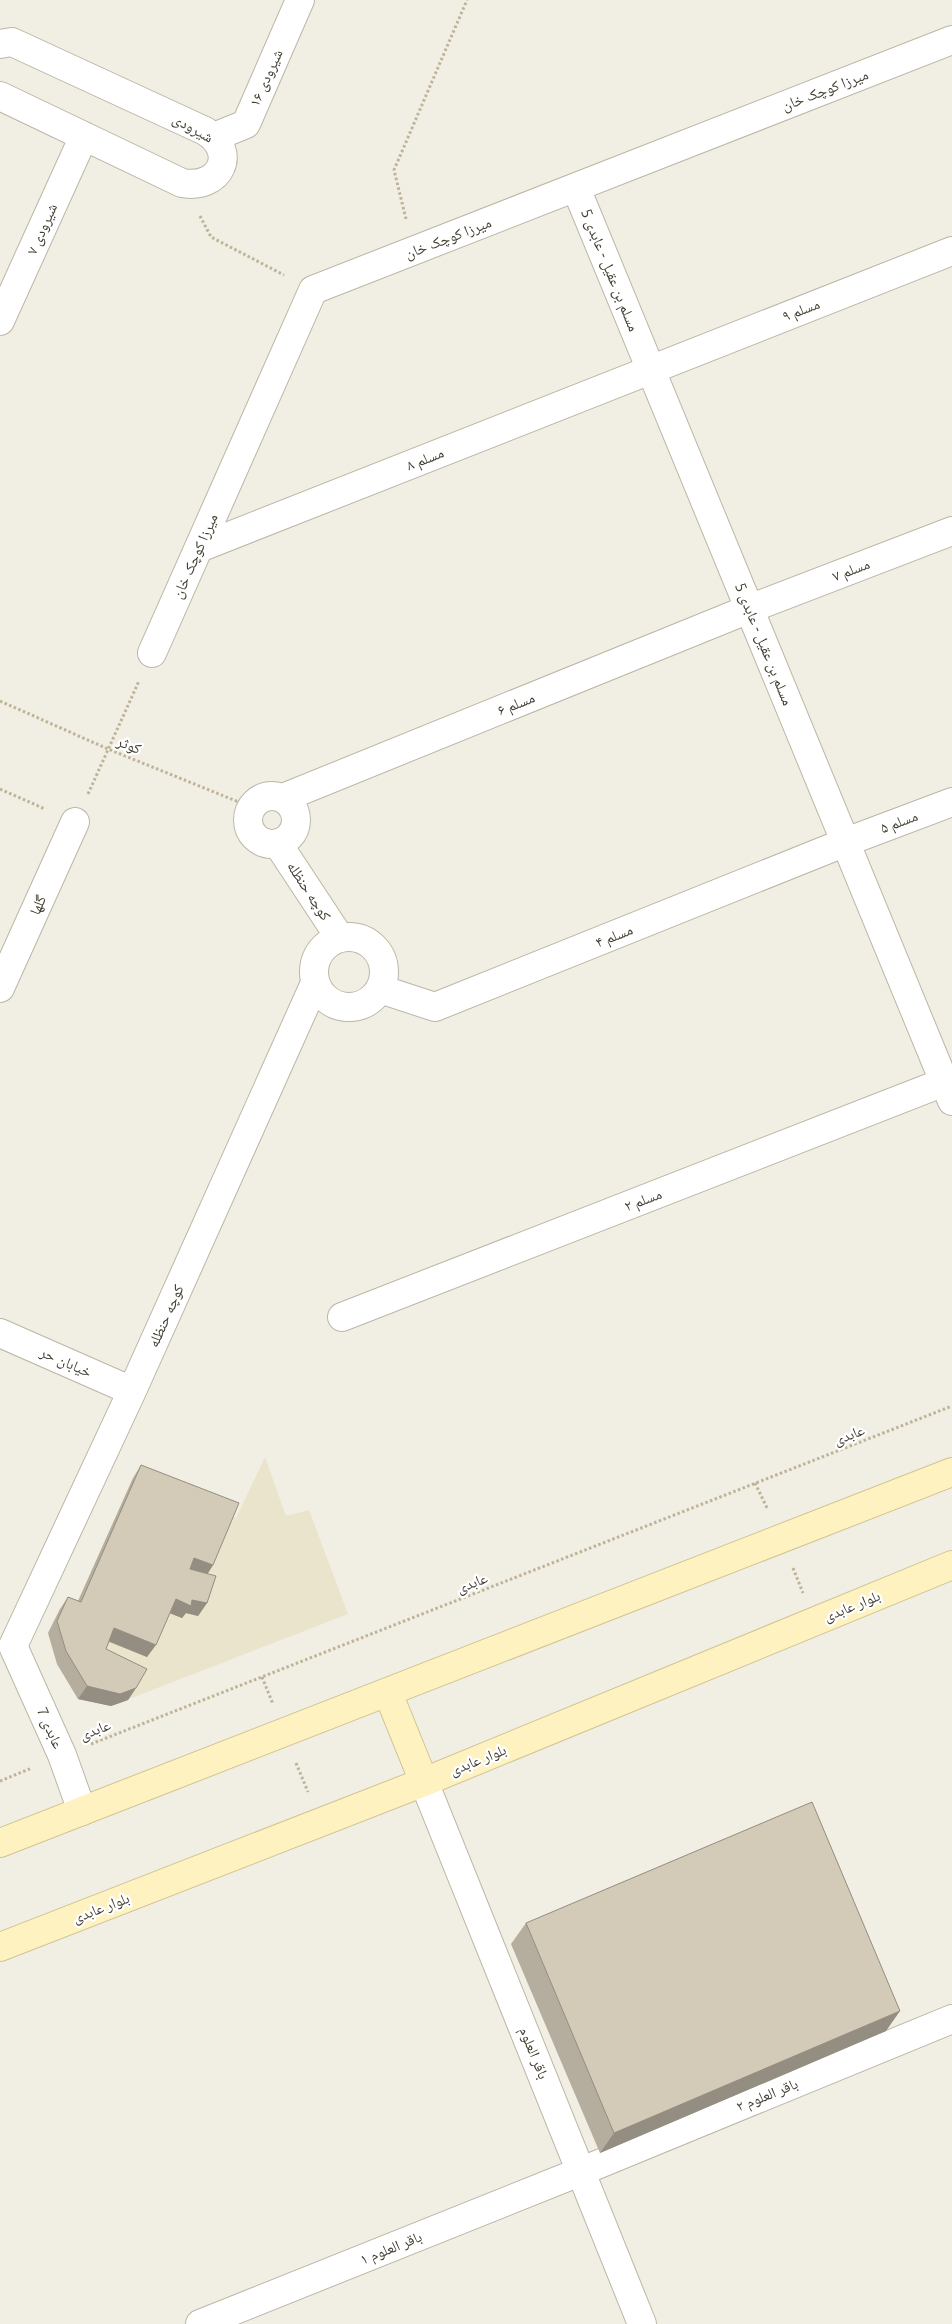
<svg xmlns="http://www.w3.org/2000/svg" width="952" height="2324" font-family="Ubuntu,'Noto Naskh Arabic',sans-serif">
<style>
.education{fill:#ebe4cd}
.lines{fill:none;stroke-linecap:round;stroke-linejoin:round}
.minor-casing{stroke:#bcb6a6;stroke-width:30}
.secondary-casing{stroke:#d1c493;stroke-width:30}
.path{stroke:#beb397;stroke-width:3;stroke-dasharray:2.5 2.5;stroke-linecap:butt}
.minor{stroke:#fff;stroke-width:28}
.secondary{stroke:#fef3c0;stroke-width:28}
.wall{fill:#b5ae9e}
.shaded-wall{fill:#948d81}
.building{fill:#d3cab8;stroke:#948d81}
.labels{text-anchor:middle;stroke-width:4.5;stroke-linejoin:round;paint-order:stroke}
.street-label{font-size:15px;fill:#433e33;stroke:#fff}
</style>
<rect width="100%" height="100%" fill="#f1eee3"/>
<path class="education" d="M265 1457 286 1516 309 1510 348 1614 111 1706 78 1699 57 1664 48 1633 60 1609 72 1614 133 1478 236 1518Z"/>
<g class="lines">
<g class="minor-casing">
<path id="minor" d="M0 44 12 42 205 131C239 152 220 190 182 183L0 96
M214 137 246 124 300 0
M576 188 952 1101
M0 321 84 136
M199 548 952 251
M152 653 313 290 952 40
M248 820a24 24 0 1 1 48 0a24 24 0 1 1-48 0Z
M283 798 749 609 952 531
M278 844 340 938
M314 972a35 35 0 1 1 70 0a35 35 0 1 1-70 0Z
M0 988 75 822
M380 989 435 1007 846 842 952 802
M342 1317 952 1079
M0 1333 132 1391
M13 1646 132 1391 315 983
M13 1646 62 1755 82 1811
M424 1782 642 2324
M200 2324 582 2171 952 2019"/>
</g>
<g class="secondary-casing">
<path id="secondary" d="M388 1693 424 1782
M0 1843 952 1472
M0 1947 424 1782 952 1565"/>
</g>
<path class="path" d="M200 216 211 237 284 275
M406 219 394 170 467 0
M0 701 108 749 251 807
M0 789 45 809
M88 794 139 681
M755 1483 768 1510
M793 1568 803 1593
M262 1677 273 1704
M91 1744 952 1406
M296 1763 308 1792
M0 1781 32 1768"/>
<use href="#minor" class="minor"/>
<use href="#secondary" class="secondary"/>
</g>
<path class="wall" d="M141 1465 213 1565 207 1574V1603L198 1616 186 1613 182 1618 169 1613 147 1657 109 1642 106 1649 136 1688 128 1700 111 1706 78 1699 57 1664 48 1633 60 1609 68 1597 78 1601 133 1478Z
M526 1923 886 2031 600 2153 511 1944Z"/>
<path class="shaded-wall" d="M194 1558 213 1565 205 1578 186 1571Z
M176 1599 192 1600 207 1603 198 1616 186 1613 182 1618 167 1612Z
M114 1628 156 1645 147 1657 106 1640Z
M87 1686 136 1688 128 1700 111 1706 78 1699Z
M900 2011 886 2031 600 2153 614 2133Z"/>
<path class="building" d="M141 1465 239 1503 213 1565 194 1558 190 1569 216 1576 207 1603 192 1600 191 1606 176 1599 156 1645 114 1628 106 1649 147 1669 136 1688 120 1694 87 1686 66 1651 57 1621 68 1597 81 1602Z
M812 1802 900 2011 614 2133 526 1923Z"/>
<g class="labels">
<g class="street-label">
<text transform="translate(266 78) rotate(-66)" y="5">شیرودی ۱۶</text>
<text transform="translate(825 90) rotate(-21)" y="5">میرزا کوچک خان</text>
<text transform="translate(193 128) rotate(29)" y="5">شیرودی</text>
<text transform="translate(42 229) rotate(-66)" y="5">شیرودی ۷</text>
<text transform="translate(448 238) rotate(-21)" y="5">میرزا کوچک خان</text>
<text transform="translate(610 270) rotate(68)" y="5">مسلم بن عقیل - عابدی 5</text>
<text transform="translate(801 310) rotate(-21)" y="5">مسلم ۹</text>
<text transform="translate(425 459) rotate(-22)" y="5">مسلم ۸</text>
<text transform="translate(195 556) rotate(-66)" y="5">میرزا کوچک خان</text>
<text transform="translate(851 570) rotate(-21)" y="5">مسلم ۷</text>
<text transform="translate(764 644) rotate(68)" y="5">مسلم بن عقیل - عابدی 5</text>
<text transform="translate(516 704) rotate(-22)" y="5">مسلم ۶</text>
<text transform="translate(129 745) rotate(22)" y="5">کوثر</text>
<text transform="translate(899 822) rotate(-21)" y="5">مسلم ۵</text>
<text transform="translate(309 891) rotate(57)" y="5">کوچه حنظله</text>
<text transform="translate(38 905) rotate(-66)" y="5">گلها</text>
<text transform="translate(614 936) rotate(-22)" y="5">مسلم ۴</text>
<text transform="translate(643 1200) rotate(-21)" y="5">مسلم ۲</text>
<text transform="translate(166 1316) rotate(-66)" y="5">کوچه حنظله</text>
<text transform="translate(66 1362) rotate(24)" y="5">خیابان حر</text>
<text transform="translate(849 1435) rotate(-21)" y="5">عابدی</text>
<text transform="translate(472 1583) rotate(-21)" y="5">عابدی</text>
<text transform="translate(852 1606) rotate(-22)" y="5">بلوار عابدی</text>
<text transform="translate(50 1728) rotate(66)" y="5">عابدی 7</text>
<text transform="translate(95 1730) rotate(-21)" y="5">عابدی</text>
<text transform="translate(478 1760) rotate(-22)" y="5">بلوار عابدی</text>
<text transform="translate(101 1908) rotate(-21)" y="5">بلوار عابدی</text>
<text transform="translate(534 2053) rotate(68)" y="5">باقر العلوم</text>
<text transform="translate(767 2095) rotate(-22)" y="5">باقر العلوم ۲</text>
<text transform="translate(391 2248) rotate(-22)" y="5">باقر العلوم ۱</text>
</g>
</g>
</svg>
